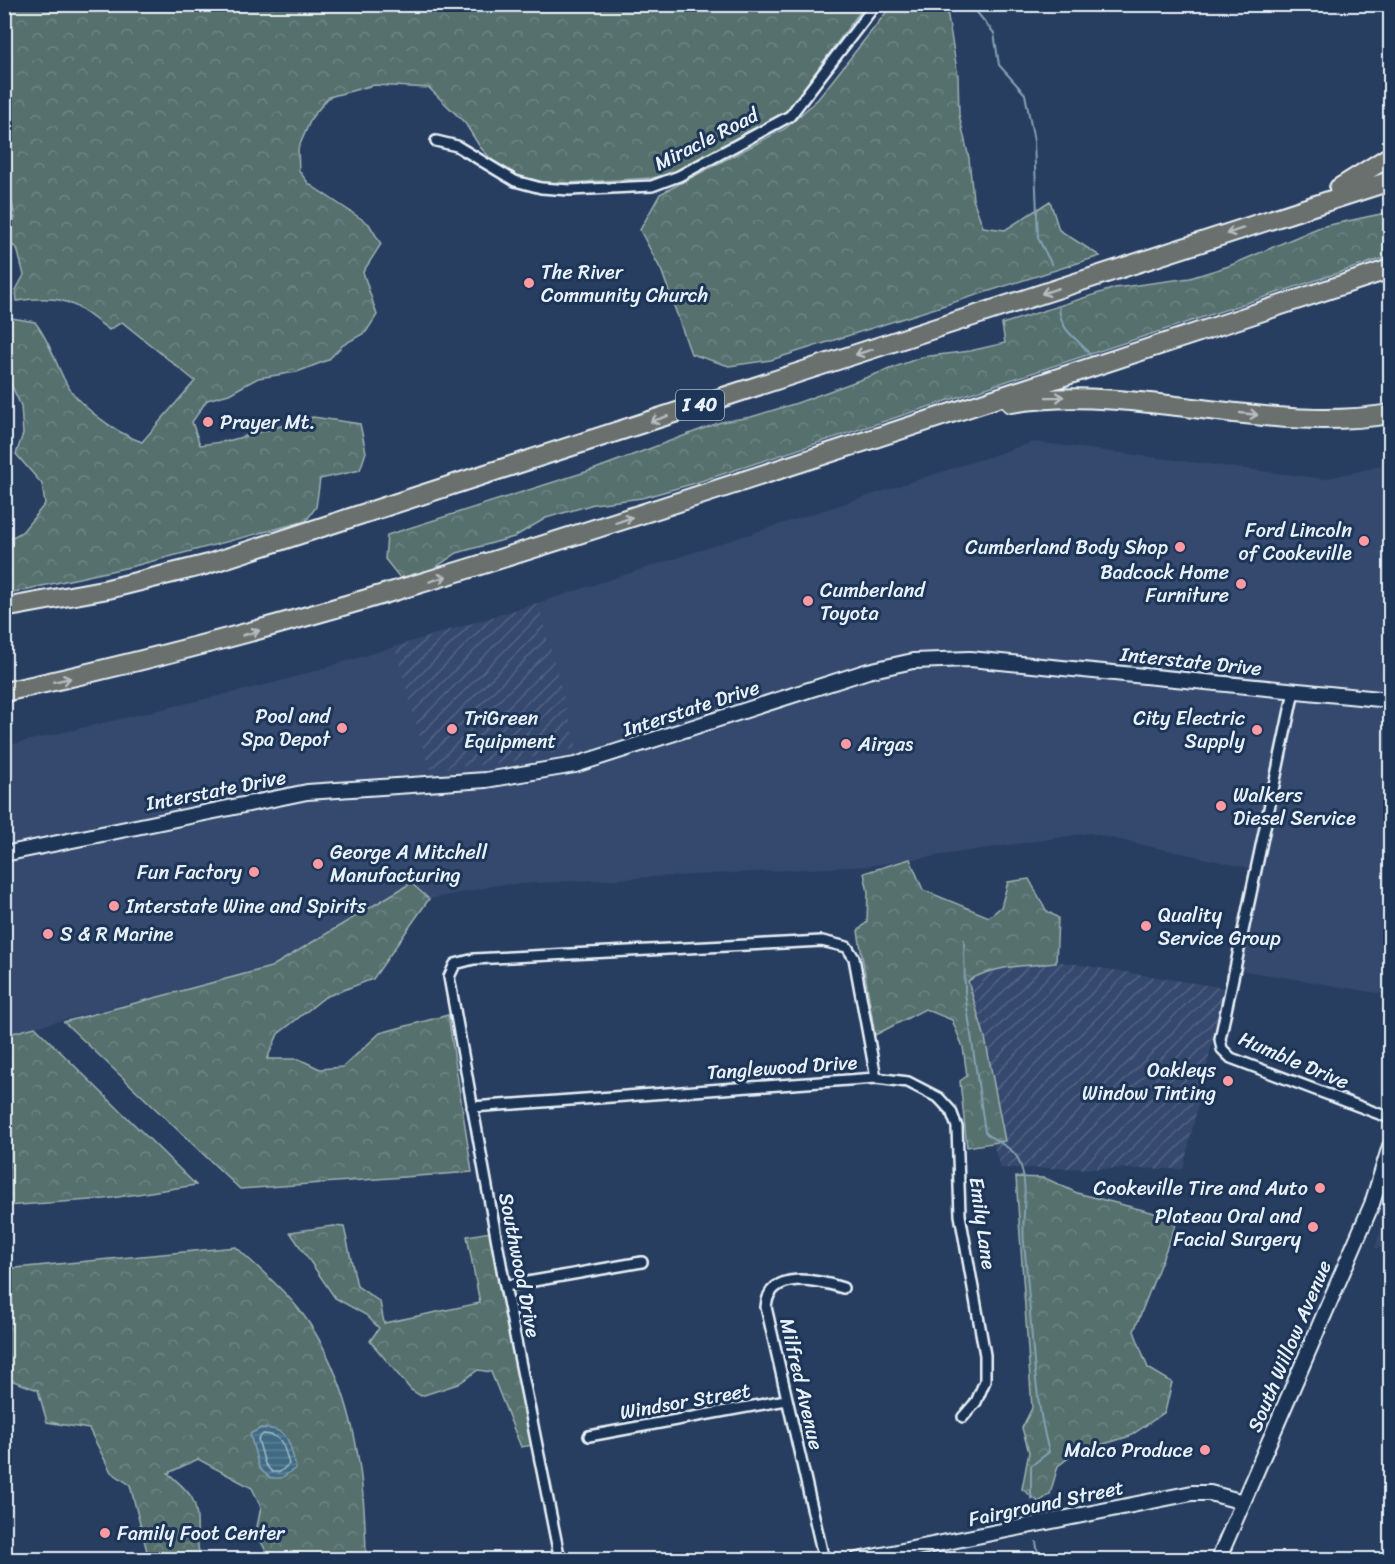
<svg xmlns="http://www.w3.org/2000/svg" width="1395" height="1564" font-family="Sriracha,sans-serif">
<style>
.built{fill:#35496e}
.industrial{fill:url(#industrial-furrows)}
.forest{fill:url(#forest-crowns);stroke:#9fb0b3;stroke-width:1.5}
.water{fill:url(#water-rules);stroke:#83a1b2;stroke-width:1.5}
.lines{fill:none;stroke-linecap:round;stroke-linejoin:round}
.shore{stroke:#a4bbc9;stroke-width:1.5}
.stream{stroke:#83a1b2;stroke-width:2}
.street-casing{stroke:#e8f1f8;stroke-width:14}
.secondary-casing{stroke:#e8f1f8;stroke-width:18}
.highway-casing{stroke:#e8f1f8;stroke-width:22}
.street{stroke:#1d3557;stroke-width:9}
.secondary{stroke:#1d3557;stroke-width:14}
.highway{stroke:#6b706d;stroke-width:18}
.oneway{stroke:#b6bdc0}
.poi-dot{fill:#ff9aa2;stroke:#1d3557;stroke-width:2}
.labels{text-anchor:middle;stroke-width:6;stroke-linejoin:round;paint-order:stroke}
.shield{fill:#1d3557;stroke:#abb9c8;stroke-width:1.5}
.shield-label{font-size:18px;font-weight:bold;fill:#e8f1f8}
.street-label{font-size:20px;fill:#e8f1f8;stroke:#1d3557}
.poi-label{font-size:20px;fill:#e8f1f8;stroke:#1d3557;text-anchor:start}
</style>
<defs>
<pattern id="industrial-furrows" width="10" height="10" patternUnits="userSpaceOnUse" patternTransform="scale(1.5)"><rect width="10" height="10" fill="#35496e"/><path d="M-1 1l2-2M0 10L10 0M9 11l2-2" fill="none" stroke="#526483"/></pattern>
<pattern id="forest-crowns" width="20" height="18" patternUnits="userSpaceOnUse" patternTransform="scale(1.5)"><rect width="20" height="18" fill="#56706e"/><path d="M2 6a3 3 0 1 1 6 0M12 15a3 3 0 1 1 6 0" fill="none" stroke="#6e8583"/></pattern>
<pattern id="water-rules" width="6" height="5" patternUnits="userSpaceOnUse" patternTransform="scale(1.5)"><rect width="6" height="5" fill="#3f6b83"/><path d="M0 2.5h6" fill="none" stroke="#5b8195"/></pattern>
</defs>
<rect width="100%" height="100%" fill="#283e61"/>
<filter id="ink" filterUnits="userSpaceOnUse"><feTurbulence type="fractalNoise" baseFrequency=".0167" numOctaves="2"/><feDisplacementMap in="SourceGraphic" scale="12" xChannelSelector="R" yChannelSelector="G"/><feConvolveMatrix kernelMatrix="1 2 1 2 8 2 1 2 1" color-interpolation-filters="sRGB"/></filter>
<g filter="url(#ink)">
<path class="built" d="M1034 442 1324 479 1390 464V995L1228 968 1249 868 1089 833 867 866 498 885 429 899 411 883 271 966 5 1035V746L274 683 361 657 538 603Z
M1390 1203V1248H1375Z"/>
<path class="industrial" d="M538 603 577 748 505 763 429 769 395 647Z
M1006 953 1225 988 1183 1169 1000 1168 947 973Z"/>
<path class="forest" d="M5 5H865L787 111 677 172 652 178 550 184 519 176 493 161 480 147 465 123 429 88 374 85 329 97 312 117 298 149 299 171 309 184 369 224 381 244 363 272 377 315 366 332 343 345 328 360 297 372 258 378 229 394 207 400 192 422 200 445 228 441 313 417 360 424 366 452 360 470 320 479 316 507 306 521 134 566 5 594V541L22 532 45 504 42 484 16 454 23 434 21 406 5 371V317L35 322C49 340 54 359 64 379 76 405 116 433 142 442L195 381 122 322 109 330C73 302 64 294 17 301L16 290 24 275 17 248 5 241V234L15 218 10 192 5 183Z
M892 5H946L958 76 959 115 969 158 973 199 983 227 1005 230 1050 201 1059 230 1100 256 771 360 729 366 691 354 662 272 640 230 660 194 786 128 818 99Z
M1390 212V256L692 484 642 498 594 504 546 518 514 537 457 553 433 569 400 578 385 559 387 535 595 469 721 422 751 417 797 403 922 357 970 351 1005 343 1002 324 1115 288 1190 278 1229 266 1320 227Z
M910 859 923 890 989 917 1001 907 1008 882 1029 879 1046 910 1058 918 1056 963C1028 966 992 965 968 981L985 1038 1005 1141 967 1147 960 1081 967 1076 963 1047 952 1020 925 1009 875 1035 858 931 867 922 868 892 864 873Z
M411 883 429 899 373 979 325 997 278 1034 267 1059H299L320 1069 343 1067 380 1033 448 1015 472 1172 240 1189 64 1022 271 967Z
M35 1027 196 1185 105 1199 5 1206V1035Z
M1016 1177 1045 1178 1077 1193 1178 1219 1134 1331 1148 1368 1172 1382 1165 1412 1130 1436 1075 1453 1058 1466 1050 1494 1039 1502 1022 1489 1029 1452 1022 1428 1032 1408Z
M333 1226 344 1227 357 1286 380 1302 384 1323 480 1303 467 1236 490 1232 534 1445 521 1447 491 1372 478 1370 458 1384 421 1396 411 1390 370 1341 379 1328 366 1315 335 1298 290 1232Z
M236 1247C260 1270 290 1294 309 1323 355 1393 365 1477 366 1559H270L256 1532 261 1507 252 1488 198 1459 168 1473C175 1480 187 1489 192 1498 202 1517 193 1540 201 1559H149L130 1485 111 1472 89 1429 47 1422 38 1390 5 1378V1269Z"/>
<path class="water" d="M261 1428C291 1428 289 1443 296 1468L281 1478H270L259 1468 250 1434Z"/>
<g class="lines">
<path class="shore" d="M263 1434C283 1434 284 1447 289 1464L280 1472H272L265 1464 258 1439Z"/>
<path class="stream" d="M970 4 994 33 999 65 1025 94 1034 141 1038 238 1052 265
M1059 308C1062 335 1076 335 1090 355
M964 940 965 993 985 1132C996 1143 1013 1146 1019 1161 1030 1187 1021 1216 1024 1243 1032 1312 1031 1385 1049 1452L1031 1466V1499
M1036 1542 1039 1560"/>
<g class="street-casing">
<path id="street" d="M436 141 457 146 515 181 541 188 570 190 652 186 679 176 790 116 876 4
M1294 691 1220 1039 1222 1049 1231 1058 1390 1118
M876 1078 908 1082 939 1098 951 1111 957 1127 960 1215 985 1355V1381L976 1402 963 1417
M472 1107 876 1078 854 958 847 947 822 941 474 959 455 964 449 977 505 1286 560 1560
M505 1286 642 1262
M589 1436 786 1400
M824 1560 766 1307C769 1269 817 1280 843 1288"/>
</g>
<g class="secondary-casing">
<path id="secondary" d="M4 854 307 792 486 780 575 765 868 671 913 661 970 659 1390 700
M857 1560 1192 1493H1210L1243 1502
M1218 1560 1372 1204 1390 1146"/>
</g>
<g class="highway-casing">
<path id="highway" d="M1339 188 1390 156
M1011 403C1138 383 1264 435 1390 414
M4 608 108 589 205 565 1390 181
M4 692C266 636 520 554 774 471 980 404 1185 337 1390 269"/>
</g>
<use href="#street" class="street"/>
<use href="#secondary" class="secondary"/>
<use href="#highway" class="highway"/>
</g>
<defs><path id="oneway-shaft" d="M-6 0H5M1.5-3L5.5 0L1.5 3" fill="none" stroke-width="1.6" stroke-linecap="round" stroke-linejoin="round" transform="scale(1.5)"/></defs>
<g class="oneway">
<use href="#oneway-shaft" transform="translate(1235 231) rotate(162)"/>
<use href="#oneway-shaft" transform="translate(1050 291) rotate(162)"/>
<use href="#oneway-shaft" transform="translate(864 352) rotate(162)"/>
<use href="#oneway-shaft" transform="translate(1055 397) rotate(-1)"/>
<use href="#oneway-shaft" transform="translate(1249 414) rotate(6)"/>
<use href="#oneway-shaft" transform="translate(659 419) rotate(162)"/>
<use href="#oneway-shaft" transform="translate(624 520) rotate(-18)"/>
<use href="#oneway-shaft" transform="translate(438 579) rotate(-17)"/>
<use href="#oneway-shaft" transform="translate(251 633) rotate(-16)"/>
<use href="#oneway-shaft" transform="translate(62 680) rotate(-12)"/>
</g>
</g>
<g class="poi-dot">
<circle cx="529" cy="283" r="6"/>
<circle cx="208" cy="422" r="6"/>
<circle cx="1364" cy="541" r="6"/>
<circle cx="1180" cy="547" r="6"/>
<circle cx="1241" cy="584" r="6"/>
<circle cx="808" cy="601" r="6"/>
<circle cx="342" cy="728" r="6"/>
<circle cx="452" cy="729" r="6"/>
<circle cx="1257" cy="730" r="6"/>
<circle cx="846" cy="744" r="6"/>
<circle cx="1221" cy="806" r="6"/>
<circle cx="318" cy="864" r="6"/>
<circle cx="254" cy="872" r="6"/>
<circle cx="114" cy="906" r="6"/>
<circle cx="1146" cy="926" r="6"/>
<circle cx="48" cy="934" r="6"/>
<circle cx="1228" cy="1081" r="6"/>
<circle cx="1320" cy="1188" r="6"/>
<circle cx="1313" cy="1227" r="6"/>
<circle cx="1205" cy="1450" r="6"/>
<circle cx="105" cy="1533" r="6"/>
</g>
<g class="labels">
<rect class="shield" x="676" y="390" width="48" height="30" rx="4.5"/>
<g class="shield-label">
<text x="700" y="411">I 40</text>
</g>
<g class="street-label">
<text transform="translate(706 139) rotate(-27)" y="7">Miracle Road</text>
<text transform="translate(1191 661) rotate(6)" y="7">Interstate Drive</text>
<text transform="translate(691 708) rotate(-18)" y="7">Interstate Drive</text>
<text transform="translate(216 790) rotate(-11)" y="7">Interstate Drive</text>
<text transform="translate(1294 1060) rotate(23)" y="7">Humble Drive</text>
<text transform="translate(782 1067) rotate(-4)" y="7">Tanglewood Drive</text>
<text transform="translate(983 1223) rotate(82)" y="7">Emily Lane</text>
<text transform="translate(520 1265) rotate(79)" y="7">Southwood Drive</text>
<text transform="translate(1289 1346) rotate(-67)" y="7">South Willow Avenue</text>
<text transform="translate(802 1384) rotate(77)" y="7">Milfred Avenue</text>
<text transform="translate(685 1401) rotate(-10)" y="7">Windsor Street</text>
<text transform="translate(1046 1503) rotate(-12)" y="7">Fairground Street</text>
</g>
<g class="poi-label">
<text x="541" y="279">The River<tspan x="541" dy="23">Community Church</tspan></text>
<text x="220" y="429">Prayer Mt.</text>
<text x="1352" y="537" text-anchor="end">Ford Lincoln<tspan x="1352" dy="23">of Cookeville</tspan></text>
<text x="1168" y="554" text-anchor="end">Cumberland Body Shop</text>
<text x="1229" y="579" text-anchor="end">Badcock Home<tspan x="1229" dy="23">Furniture</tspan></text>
<text x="820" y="597">Cumberland<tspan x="820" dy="23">Toyota</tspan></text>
<text x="330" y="723" text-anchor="end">Pool and<tspan x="330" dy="23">Spa Depot</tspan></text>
<text x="464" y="725">TriGreen<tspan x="464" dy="23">Equipment</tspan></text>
<text x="1245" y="725" text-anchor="end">City Electric<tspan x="1245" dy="23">Supply</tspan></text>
<text x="858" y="751">Airgas</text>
<text x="1233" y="802">Walkers<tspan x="1233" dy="23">Diesel Service</tspan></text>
<text x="330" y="859">George A Mitchell<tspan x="330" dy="23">Manufacturing</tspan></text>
<text x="242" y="879" text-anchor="end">Fun Factory</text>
<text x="126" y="913">Interstate Wine and Spirits</text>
<text x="1158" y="922">Quality<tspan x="1158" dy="23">Service Group</tspan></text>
<text x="60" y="941">S &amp; R Marine</text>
<text x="1216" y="1077" text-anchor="end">Oakleys<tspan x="1216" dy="23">Window Tinting</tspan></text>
<text x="1308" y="1195" text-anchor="end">Cookeville Tire and Auto</text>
<text x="1301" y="1223" text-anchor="end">Plateau Oral and<tspan x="1301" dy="23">Facial Surgery</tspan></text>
<text x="1193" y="1457" text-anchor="end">Malco Produce</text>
<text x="117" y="1540">Family Foot Center</text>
</g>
</g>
<rect width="1395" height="1564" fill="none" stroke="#1d3557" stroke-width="24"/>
<rect x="12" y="12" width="1371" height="1540" fill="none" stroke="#e8f1f8" stroke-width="2" filter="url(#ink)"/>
</svg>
